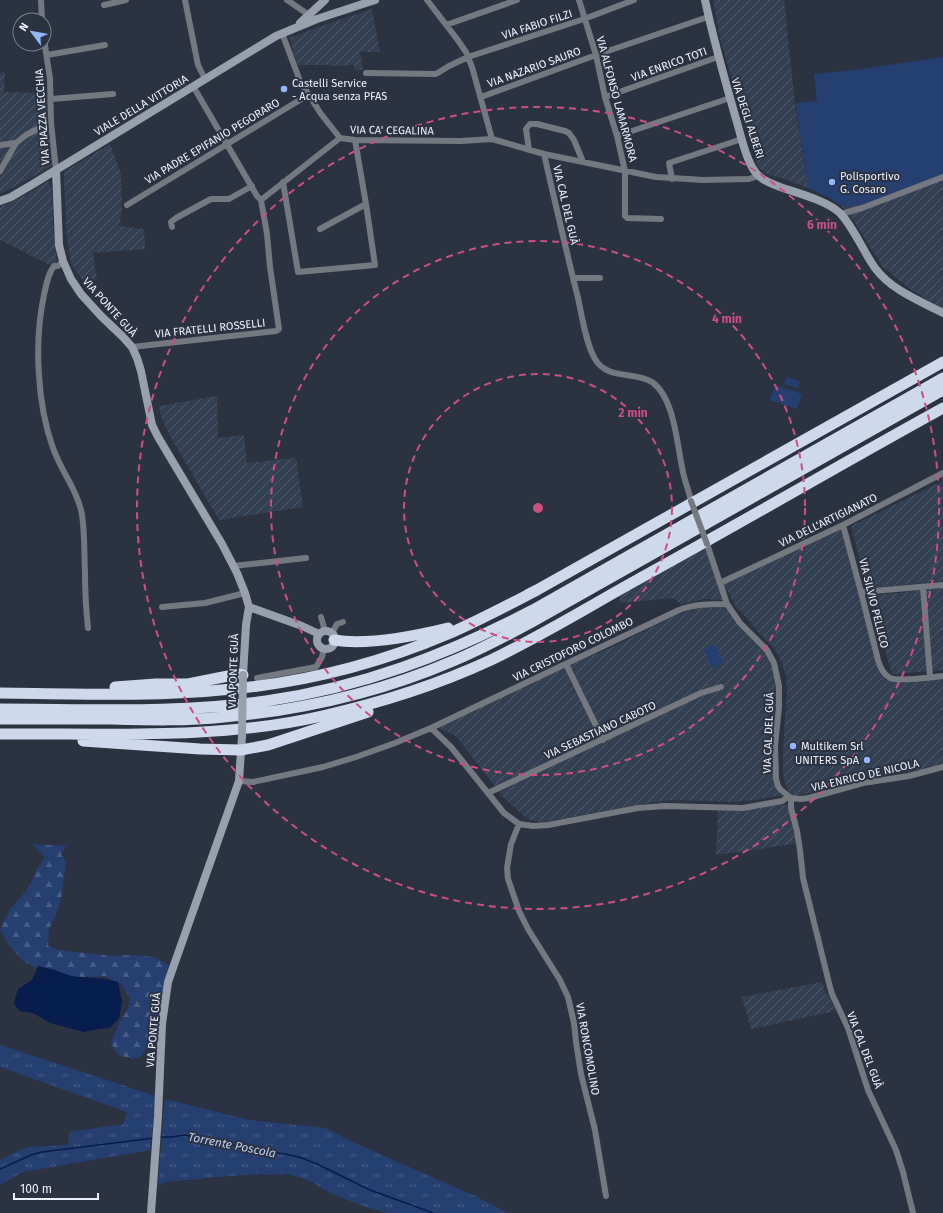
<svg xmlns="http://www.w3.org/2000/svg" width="943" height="1213" font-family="'Fira Sans',sans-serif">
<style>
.industrial{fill:url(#industrial-furrows)}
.grass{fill:url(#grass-tufts)}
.forest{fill:url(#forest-firs)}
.park{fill:#263f71}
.water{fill:#061d4e}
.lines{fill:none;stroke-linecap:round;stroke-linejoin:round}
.stream{stroke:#061d4e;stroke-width:1.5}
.street{stroke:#747981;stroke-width:6}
.secondary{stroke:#99a0ad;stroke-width:8}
.highway{stroke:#ced9ed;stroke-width:11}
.street-bridge{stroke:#747981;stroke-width:6}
.secondary-bridge{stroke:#99a0ad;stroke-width:8}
.ring{fill:none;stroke:#cc4e83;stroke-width:2;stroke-dasharray:7 5}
.poi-dot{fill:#92b7fd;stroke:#2b3343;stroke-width:1.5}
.labels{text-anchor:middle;stroke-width:4;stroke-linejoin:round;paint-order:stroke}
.street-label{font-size:11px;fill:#ecf1fc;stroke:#2b3343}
.poi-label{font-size:11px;fill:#ecf1fc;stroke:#2b3343;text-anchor:start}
.water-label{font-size:12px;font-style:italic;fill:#bcceef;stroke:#2b3343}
.centre{fill:#cc4e83;stroke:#2b3343;stroke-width:2}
.ring-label{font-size:12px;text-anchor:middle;font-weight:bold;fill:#cc4e83;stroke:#2b3343;stroke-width:4;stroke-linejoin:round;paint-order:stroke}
</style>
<defs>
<pattern id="industrial-furrows" width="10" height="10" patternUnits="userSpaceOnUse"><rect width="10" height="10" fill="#333f53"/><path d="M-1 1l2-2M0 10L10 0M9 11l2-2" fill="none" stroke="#515b6d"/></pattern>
<pattern id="grass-tufts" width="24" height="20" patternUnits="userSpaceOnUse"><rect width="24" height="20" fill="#263f71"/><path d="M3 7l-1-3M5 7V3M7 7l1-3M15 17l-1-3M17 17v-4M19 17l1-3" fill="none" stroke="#465b86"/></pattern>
<pattern id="forest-firs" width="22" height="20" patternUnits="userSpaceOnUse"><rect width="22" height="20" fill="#263f71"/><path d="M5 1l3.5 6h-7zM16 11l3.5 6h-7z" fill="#465b86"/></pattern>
</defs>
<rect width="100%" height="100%" fill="#2b3343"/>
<path class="industrial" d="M713 0H784L795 103 808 188 782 178 768 175 758 167 721 42Z
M372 9 380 52H360L363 70H354V65L330 66 329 65H297L290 38 315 28Z
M5 72 4 92 45 93V95L50 96 55 164 18 185 0 194V73Z
M110 144 121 174 122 210 119 226 144 229 145 249 93 253 97 280 84 282 71 264 70 258 66 230 64 172Z
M943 174V310L906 286 886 269H884L852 218 841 206H850L875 201Z
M48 181 52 190 53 222 57 263 53 266 50 265 0 240V207L24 196Z
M217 396 218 438 244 435 247 463 296 458 303 507 219 520 169 434 161 416 159 406Z
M943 481V581L867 588 851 526Z
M843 529 866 619 885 678 890 682H897L943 679V764L921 770 867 777 813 792 791 796 785 783 783 773V749L787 689 786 676 781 661 774 648 759 633 740 610 738 611 730 596 731 595 720 583 724 600 704 599 681 604 673 598 620 603 619 594 705 542 720 582Z
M943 588V670L892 674 869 596Z
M705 607 728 609 767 653 777 678V786L782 796H777L755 800 734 802 672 800 653 802 543 822 531 820 524 816 504 798 456 736 433 725 617 645 676 615 692 610Z
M778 804 789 805 801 843 716 855 718 810H734L756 809Z
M822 982 826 995 828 994 835 1011 830 1010 831 1012 751 1029 742 997Z"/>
<path class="grass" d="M0 1045 156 1096 150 1150 23 1172 0 1185V1160L17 1151 29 1147 68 1145 69 1132 123 1124 127 1112 0 1067Z
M165 1099 249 1120 326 1128 357 1144 475 1196 508 1213H386L378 1210 368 1208 330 1193 310 1181 299 1177 286 1174 266 1175 260 1174 204 1178 198 1179 164 1182 162 1185H158L160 1158Z"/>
<path class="forest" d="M32 844 66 846 61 854 66 861 61 899 55 917 49 929 48 946 58 950 111 956 132 955 154 957 170 966 160 1028 141 1056 133 1059 118 1055 111 1043 119 1023 128 1009 130 998 121 984 105 976 66 978 42 971 23 961 8 944 0 930 10 909 22 896 32 882 36 871 45 857Z"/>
<path class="park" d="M943 57V174L867 203 850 206H841L830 198 808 188 796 103 817 101 814 74 862 69Z
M787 377 800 381 798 388 784 384Z
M775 385 802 394 797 409 770 400Z
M715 644 724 663 712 668 704 649Z"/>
<path class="water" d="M38 966 55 970 71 976 106 979 118 982 122 1002 119 1018 110 1028 98 1029 84 1032 50 1023 33 1013 19 1011 14 1003 18 989 32 980Z"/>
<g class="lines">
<path class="stream" d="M160 1137H171L185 1135 234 1145 251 1150 285 1154 302 1158 317 1164 370 1190 433 1213
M0 1169 31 1155 42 1152 154 1138"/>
<path class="street" d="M41 0 42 20
M185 0 198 65 205 79
M287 0 309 15
M427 0 457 39 466 52 472 67 492 139 544 154 656 177 703 180 749 179 758 176
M579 0 596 55 605 97 617 136 625 171V216L627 218 661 219
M104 5 126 0
M446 25 517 0
M282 33 300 81 321 114 340 138 355 140 461 141 492 139
M44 39 50 79 51 122 56 170
M47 55 105 45
M366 73 436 74 449 66 468 57 584 19 634 0
M481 97 596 55 708 17
M605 97 718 57
M51 99 113 94
M617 136 730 98
M0 145 16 143
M529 150 526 129 530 124H537L565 131 569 133 574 140 583 162
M544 154C555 202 566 250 578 298 582 316 586 344 595 359 607 380 634 371 652 382 675 398 677 446 683 472 685 482 689 491 691 501
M0 171 16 143 26 135 51 122
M672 179 669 163 742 139
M283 182 298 272 375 265 366 204
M261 200 340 138
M127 205 308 95
M841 214 862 208 943 177
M172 227 171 222 176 218 211 199H229L252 186
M320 229 366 204 355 140
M63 261 58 266H54C48 274 46 285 44 295 34 341 37 404 53 448 61 471 78 491 82 515 85 534 84 554 85 573 85 591 86 609 88 628
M573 278H600
M132 347 276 331 279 329 270 267 267 234 261 200 257 196 193 86
M843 525 861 592 878 660C880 667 883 674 890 678 899 682 932 677 943 676
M707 544 727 604 740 623 767 650 774 663 779 686V707L775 746 776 779 778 786 781 790 791 798 801 799 809 798 863 783 909 776 943 767
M233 566 306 558
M720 583 843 525 943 473
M923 587 930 677
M861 592 943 585
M162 607 205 603 245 593
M321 617 325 631
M332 633 337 624 343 622
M566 664 603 740
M257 678 316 667 322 657 324 648
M431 728 451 747 504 813 519 824 533 826 548 825 638 808 665 806 743 808 782 801 788 797
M239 781 253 782 323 767 356 757 395 743 431 728 679 610C695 604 710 604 727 604
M488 793 701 693 721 687
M791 798V808L797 831 800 850 803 878 829 983 832 994 848 1028 868 1090 896 1150 903 1172 913 1213
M519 824 511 844 507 868 508 879 519 911 528 929 560 980 568 997 574 1023 576 1042 581 1074 595 1130 606 1196"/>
<path class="secondary" d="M705 0C714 43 726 84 738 126 742 140 748 167 759 176 765 182 773 184 780 187 798 193 828 201 841 214 855 230 863 251 875 268 891 290 920 301 943 313
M300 23 325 0
M56 170 59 245 63 261 71 279 81 294 101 316 123 337 132 347 137 358 141 371 152 425 158 437 222 544 237 573 245 593 249 607 246 625 243 675
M0 201 11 197 33 184 276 36 317 19 375 0
M249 607 302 626 319 634
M317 640a9 9 0 1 1 18 0a9 9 0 1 1-18 0Z
M151 1213 158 1116 162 1024 168 982 239 781 242 736"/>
<path class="highway" d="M334 640C368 646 415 636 448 628
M115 687 156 684H188L238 674 243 675
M0 693C77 694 155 697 232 689 306 682 380 663 448 634 478 621 508 605 537 590L943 362
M0 709C88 709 178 714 266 701 363 687 446 655 533 610L943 378
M0 719C37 719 75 719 112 719 149 720 187 721 224 717 303 710 381 692 453 661 480 650 506 636 532 622L943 390
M0 734C106 733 218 740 322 716 380 703 437 685 491 660 543 635 593 604 644 576 744 521 843 463 943 408
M83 741 200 749 241 750 268 745 368 712"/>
<path class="street-bridge" d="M691 501 707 544"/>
<path class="secondary-bridge" d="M242 736 243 675"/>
</g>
<g class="ring">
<circle cx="538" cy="508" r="134"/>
<circle cx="538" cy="508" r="267"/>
<circle cx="538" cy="508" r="401"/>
</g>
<g class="poi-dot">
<circle cx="284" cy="89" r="4"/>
<circle cx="832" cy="182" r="4"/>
<circle cx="793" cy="746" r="4"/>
<circle cx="867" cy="760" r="4"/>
</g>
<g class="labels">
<g class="street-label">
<text transform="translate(537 24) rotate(-18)" y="4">VIA FABIO FILZI</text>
<text transform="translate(669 64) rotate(-20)" y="4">VIA ENRICO TOTI</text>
<text transform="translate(534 67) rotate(-20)" y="4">VIA NAZARIO SAURO</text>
<text transform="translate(617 99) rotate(75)" y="4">VIA ALFONSO LAMARMORA</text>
<text transform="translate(141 105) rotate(-31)" y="4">VIALE DELLA VITTORIA</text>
<text transform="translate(42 117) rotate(-94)" y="4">VIA PIAZZA VECCHIA</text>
<text transform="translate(748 118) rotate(72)" y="4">VIA DEGLI ALBERI</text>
<text transform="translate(392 130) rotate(1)" y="4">VIA CA' CEGALINA</text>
<text transform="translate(212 141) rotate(-31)" y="4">VIA PADRE EPIFANIO PEGORARO</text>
<text transform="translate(566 205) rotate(77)" y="4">VIA CAL DEL GUÀ</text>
<text transform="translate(110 307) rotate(48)" y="4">VIA PONTE GUÀ</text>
<text transform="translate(210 328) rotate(-6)" y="4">VIA FRATELLI ROSSELLI</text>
<text transform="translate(828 520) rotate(-26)" y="4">VIA DELL'ARTIGIANATO</text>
<text transform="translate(874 603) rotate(76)" y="4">VIA SILVIO PELLICO</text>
<text transform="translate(573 649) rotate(-26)" y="4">VIA CRISTOFORO COLOMBO</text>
<text transform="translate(233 671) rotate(-88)" y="4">VIA PONTE GUÀ</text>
<text transform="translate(600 730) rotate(-25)" y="4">VIA SEBASTIANO CABOTO</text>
<text transform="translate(768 733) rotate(-88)" y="4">VIA CAL DEL GUÀ</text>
<text transform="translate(865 775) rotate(-13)" y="4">VIA ENRICO DE NICOLA</text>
<text transform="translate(153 1030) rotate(-85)" y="4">VIA PONTE GUÀ</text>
<text transform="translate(588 1049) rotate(80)" y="4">VIA RONCOMOLINO</text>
<text transform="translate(865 1050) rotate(69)" y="4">VIA CAL DEL GUÀ</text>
</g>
<g class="poi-label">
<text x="292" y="87">Castelli Service<tspan x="292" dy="13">- Acqua senza PFAS</tspan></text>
<text x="840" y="180">Polisportivo<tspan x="840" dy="13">G. Cosaro</tspan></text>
<text x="801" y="750">Multikem Srl</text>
<text x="859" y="764" text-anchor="end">UNITERS SpA</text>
</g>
<g class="water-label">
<text transform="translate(232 1145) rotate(11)" y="4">Torrente Poscola</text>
</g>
</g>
<circle cx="538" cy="508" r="6" class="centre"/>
<g class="ring-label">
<text x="822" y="229">6 min</text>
<text x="727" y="323">4 min</text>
<text x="633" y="417">2 min</text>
</g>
<g transform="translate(32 32) rotate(302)"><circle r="19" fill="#2b3343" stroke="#787f8d"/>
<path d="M0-3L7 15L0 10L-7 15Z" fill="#92b7fd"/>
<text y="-6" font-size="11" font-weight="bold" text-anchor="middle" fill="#ecf1fc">N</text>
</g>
<path d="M14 1193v6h84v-6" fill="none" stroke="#ecf1fc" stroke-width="2"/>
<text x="20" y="1193" font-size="12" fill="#ecf1fc" stroke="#2b3343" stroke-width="3" paint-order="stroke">100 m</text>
</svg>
